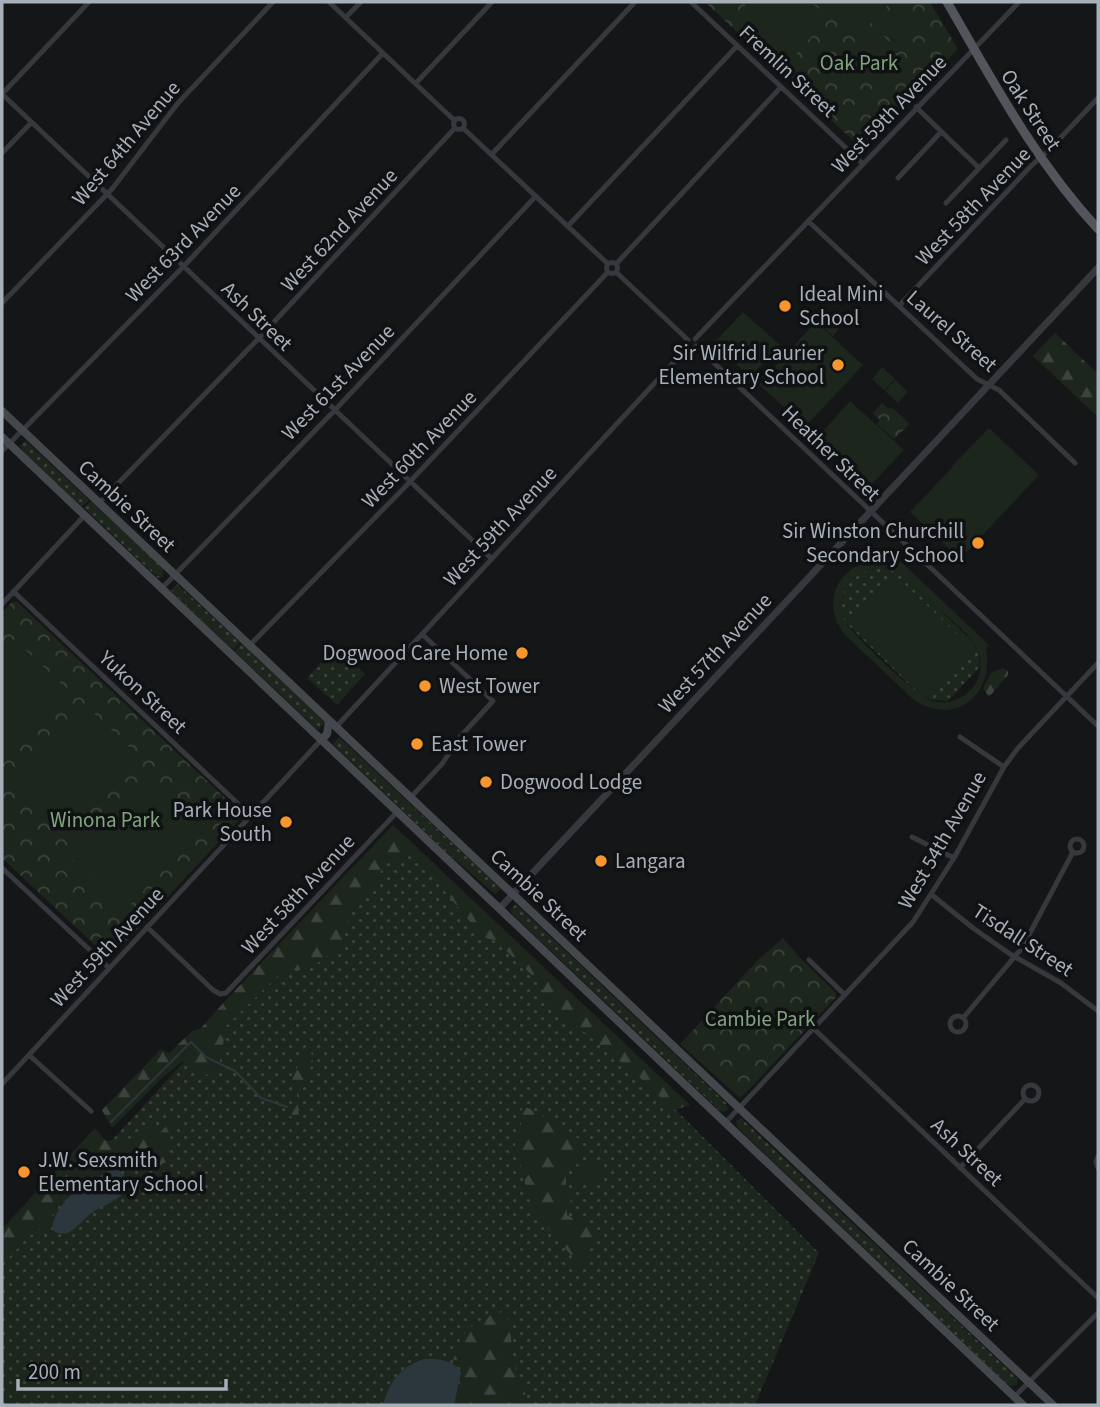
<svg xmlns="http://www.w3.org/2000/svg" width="1100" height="1407" font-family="'Source Sans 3',sans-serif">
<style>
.grass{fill:url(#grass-dots)}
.forest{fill:url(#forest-firs)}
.park{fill:url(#park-crowns)}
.pitch{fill:#1d261d;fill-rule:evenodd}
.water{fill:#2b373c}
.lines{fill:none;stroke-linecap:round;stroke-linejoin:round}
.stream{stroke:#2b373c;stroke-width:2}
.minor{stroke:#36383d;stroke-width:5}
.tertiary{stroke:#36383d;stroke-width:7}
.secondary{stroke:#44484d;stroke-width:8}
.primary{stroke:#52565c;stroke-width:9}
.poi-dot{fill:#f7952e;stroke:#101113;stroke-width:2.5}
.labels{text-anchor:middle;stroke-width:7;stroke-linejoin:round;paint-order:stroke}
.park-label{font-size:21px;fill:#81a47e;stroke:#101113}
.street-label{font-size:21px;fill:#a7afb8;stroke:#101113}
.poi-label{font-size:21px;fill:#a7afb8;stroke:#101113;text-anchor:start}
</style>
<defs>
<pattern id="grass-dots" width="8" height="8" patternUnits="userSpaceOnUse" patternTransform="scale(1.75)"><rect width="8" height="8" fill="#1d261d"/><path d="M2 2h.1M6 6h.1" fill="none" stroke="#3b433c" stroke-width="1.8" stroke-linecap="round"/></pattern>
<pattern id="forest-firs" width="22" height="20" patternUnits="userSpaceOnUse" patternTransform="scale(1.75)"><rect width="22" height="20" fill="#1d261d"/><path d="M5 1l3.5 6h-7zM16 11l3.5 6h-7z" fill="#3b433c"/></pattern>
<pattern id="park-crowns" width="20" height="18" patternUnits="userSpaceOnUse" patternTransform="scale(1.75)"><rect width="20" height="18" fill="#1d261d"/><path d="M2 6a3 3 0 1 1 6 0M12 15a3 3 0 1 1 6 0" fill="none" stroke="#3b433c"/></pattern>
</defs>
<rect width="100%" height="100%" fill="#151618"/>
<path class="grass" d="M25 440 89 500 82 507 23 451 20 446Z
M91 501 163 569V577L158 578 84 508Z
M882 567 902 574 971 640 978 651 980 667 948 701 931 700 919 694 845 622C834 592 852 570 882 567Z
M177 584 240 642 233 650 173 593 171 590Z
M242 643 323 720 325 723 318 730 234 651Z
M335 647 365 674 337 705 307 678Z
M339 737 501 889 495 894 444 850 333 744Z
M391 835 655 1089 819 1253 755 1405H2V1256L115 1137Z
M516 904 726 1103 728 1110 723 1112 719 1110 513 915 510 910Z
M741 1118 1017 1378V1385L1009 1386 738 1128 736 1121Z"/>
<path class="forest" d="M1055 333 1098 374V417L1033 356Z
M1003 668 1008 671V675L989 697 983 688 991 673Z
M393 825 690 1105 674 1110 638 1076 552 1006 534 977 496 941 483 937 437 882 410 856 385 861 376 883 351 910 340 945 313 967 281 973 226 1026 219 1067 205 1076 183 1061 162 1078 112 1128 102 1110 161 1049 169 1053 191 1032 201 1028 225 1001Z
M309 1039 313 1063 297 1094 299 1118 289 1116 295 1106 292 1080Z
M524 1107C534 1108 571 1134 582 1141V1153L566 1164V1188L574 1196 567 1206V1215L596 1228 592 1246 579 1273 571 1255 532 1210 515 1144 521 1132V1111Z
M172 1120 175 1124 170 1139 169 1160 157 1167 141 1157 92 1176 59 1205 47 1224 27 1238 2 1265V1229L95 1128 106 1141C126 1138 135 1141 151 1128L159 1134Z
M501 1312 508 1316 515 1368 530 1405H455L463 1373 462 1367 453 1360C456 1355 456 1349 459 1343 465 1326 485 1317 501 1312Z"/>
<path class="park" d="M705 2H930L958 49 861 148Z
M824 315 839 329 833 336 818 322Z
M882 403 889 409 891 407 910 424 894 439 877 424 880 420 873 413Z
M12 602H17L241 813V818L110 959 2 858V613Z
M783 938 799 957 836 993V997L744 1095 739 1097 680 1044 758 960Z"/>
<path class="pitch" d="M750 2H809L830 16 785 66H778L729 17Z
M833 2H891L863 31Z
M903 7 918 21 897 43 882 29Z
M879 32 895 47 887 56 871 41Z
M743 312 780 345 750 377 714 343Z
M816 322 863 365 805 427 759 384Z
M882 367 895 379 884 390 872 379Z
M895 380 908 392 898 403 885 391Z
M850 401 904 450 868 488 815 440Z
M989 428 1039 475 960 559 910 512 949 471 974 437 955 463Z
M895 556 989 645 986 648C995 695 955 727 914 700L844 634C816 596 846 555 892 560ZM882 567C904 572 917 589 933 604 946 616 966 630 975 645 993 676 965 709 932 701 916 696 856 637 845 622 834 592 852 570 882 567Z
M896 576 972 648 926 696 850 624Z
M14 639 70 692 2 765V652Z
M87 707 140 757 64 838 11 788Z
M151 775 204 826 126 909 72 859Z
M582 1162C592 1162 600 1165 602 1175L598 1183 586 1181 576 1183 574 1170Z"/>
<path class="water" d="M114 1170H119L127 1179C130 1198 105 1204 93 1212 80 1221 72 1239 55 1232L52 1228C56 1200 88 1179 114 1170Z
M424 1359C438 1359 453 1359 461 1372L454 1405H383C390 1381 400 1367 424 1359Z"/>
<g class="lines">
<path class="stream" d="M111 1122 191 1042 206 1057 235 1071 261 1098 287 1107"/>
<path class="minor" d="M89 2 2 94 492 559
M329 2 455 121
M691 2 862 163
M346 17 361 2
M416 83 492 2
M916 107 979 168
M453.5 124a5.5 5.5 0 1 1 11 0a5.5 5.5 0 1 1-11 0Z
M463 128 608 264
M2 153 31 123
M492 154 635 2
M898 178 941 132
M946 203 1006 140
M808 221 977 379 999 390 1075 463
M568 226 737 46
M606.5 268a5.5 5.5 0 1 1 11 0a5.5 5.5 0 1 1-11 0Z
M616 264 781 87
M616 272 688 340
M2 303 112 189 178 103 273 2
M899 306 1031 166 1050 149 1098 98
M695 339 1019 2
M696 346 1098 726
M2 451 183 267 383 53
M99 503 258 339 455 128
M162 588 334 411 536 196
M14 592 251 816
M2 604 85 515
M249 646 403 489 608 272
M336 727 688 347
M960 737 1004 767
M410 798 442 764 459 738 493 701 422 634
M912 837 954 858
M1070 846a7 7 0 1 1 14 0a7 7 0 1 1-14 0Z
M2 868 109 968
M932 895 973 928 1010 954 1061 983 1098 1011
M147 927 213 990 220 994 226 993 398 811
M809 960 845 995
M950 1024a8 8 0 1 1 16 0a8 8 0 1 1-16 0Z
M963 1018 1022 948 1073 852
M814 1029 1098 1298
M29 1055 91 1111
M2 1084 321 740
M1023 1093a8 8 0 1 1 16 0a8 8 0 1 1-16 0Z
M725 1123 913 922 954 858 1004 767 1018 748 1098 663
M1098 1156 1096 1162 1098 1168
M960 1168 1025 1099
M1014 1397 1098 1313"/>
<path class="tertiary" d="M500 908 1098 268"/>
<path class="secondary" d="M2 411 1053 1405
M2 437 1023 1405
M321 740 327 734 329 721"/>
<path class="primary" d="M947 2C993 81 1035 161 1098 229"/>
</g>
<g class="poi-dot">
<circle cx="785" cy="306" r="7"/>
<circle cx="838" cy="365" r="7"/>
<circle cx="978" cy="543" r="7"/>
<circle cx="522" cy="653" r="7"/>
<circle cx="425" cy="686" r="7"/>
<circle cx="417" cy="744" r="7"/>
<circle cx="486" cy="782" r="7"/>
<circle cx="286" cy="822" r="7"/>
<circle cx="601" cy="861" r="7"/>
<circle cx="24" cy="1172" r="7"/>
</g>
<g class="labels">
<g class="park-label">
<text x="859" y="70">Oak Park</text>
<text x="105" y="827">Winona Park</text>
<text x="760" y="1026">Cambie Park</text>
</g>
<g class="street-label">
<text transform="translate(788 71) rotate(43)" y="7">Fremlin Street</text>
<text transform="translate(1031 110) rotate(57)" y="7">Oak Street</text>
<text transform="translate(889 114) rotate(-46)" y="7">West 59th Avenue</text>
<text transform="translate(126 143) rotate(-50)" y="7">West 64th Avenue</text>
<text transform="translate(973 206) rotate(-46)" y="7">West 58th Avenue</text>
<text transform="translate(339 230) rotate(-47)" y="7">West 62nd Avenue</text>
<text transform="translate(183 243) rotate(-46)" y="7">West 63rd Avenue</text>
<text transform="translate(257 316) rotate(44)" y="7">Ash Street</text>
<text transform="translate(952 331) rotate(41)" y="7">Laurel Street</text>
<text transform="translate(338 382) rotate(-46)" y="7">West 61st Avenue</text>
<text transform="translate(419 449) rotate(-46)" y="7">West 60th Avenue</text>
<text transform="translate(831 453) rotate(44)" y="7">Heather Street</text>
<text transform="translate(127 506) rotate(43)" y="7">Cambie Street</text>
<text transform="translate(500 526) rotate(-47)" y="7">West 59th Avenue</text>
<text transform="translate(715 653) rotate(-47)" y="7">West 57th Avenue</text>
<text transform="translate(143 692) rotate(43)" y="7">Yukon Street</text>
<text transform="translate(942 840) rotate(-60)" y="7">West 54th Avenue</text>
<text transform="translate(298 894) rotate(-47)" y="7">West 58th Avenue</text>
<text transform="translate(539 895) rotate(43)" y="7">Cambie Street</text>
<text transform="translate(1023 940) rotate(33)" y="7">Tisdall Street</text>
<text transform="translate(107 947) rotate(-47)" y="7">West 59th Avenue</text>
<text transform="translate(967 1152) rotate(43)" y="7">Ash Street</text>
<text transform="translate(951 1285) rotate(43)" y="7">Cambie Street</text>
</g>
<g class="poi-label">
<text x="799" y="301">Ideal Mini<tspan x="799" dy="24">School</tspan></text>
<text x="824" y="360" text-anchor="end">Sir Wilfrid Laurier<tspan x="824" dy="24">Elementary School</tspan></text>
<text x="964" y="538" text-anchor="end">Sir Winston Churchill<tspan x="964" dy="24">Secondary School</tspan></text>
<text x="508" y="660" text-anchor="end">Dogwood Care Home</text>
<text x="439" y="693">West Tower</text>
<text x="431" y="751">East Tower</text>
<text x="500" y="789">Dogwood Lodge</text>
<text x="272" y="817" text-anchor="end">Park House<tspan x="272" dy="24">South</tspan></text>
<text x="615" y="868">Langara</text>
<text x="38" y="1167">J.W. Sexsmith<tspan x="38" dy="24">Elementary School</tspan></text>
</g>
</g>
<rect width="1100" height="1407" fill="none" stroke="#a7afb8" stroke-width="7"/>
<path d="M18 1379v10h208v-10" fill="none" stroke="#a7afb8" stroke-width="3.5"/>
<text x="28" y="1379" font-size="21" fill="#a7afb8" stroke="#101113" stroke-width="5" paint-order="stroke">200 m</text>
</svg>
